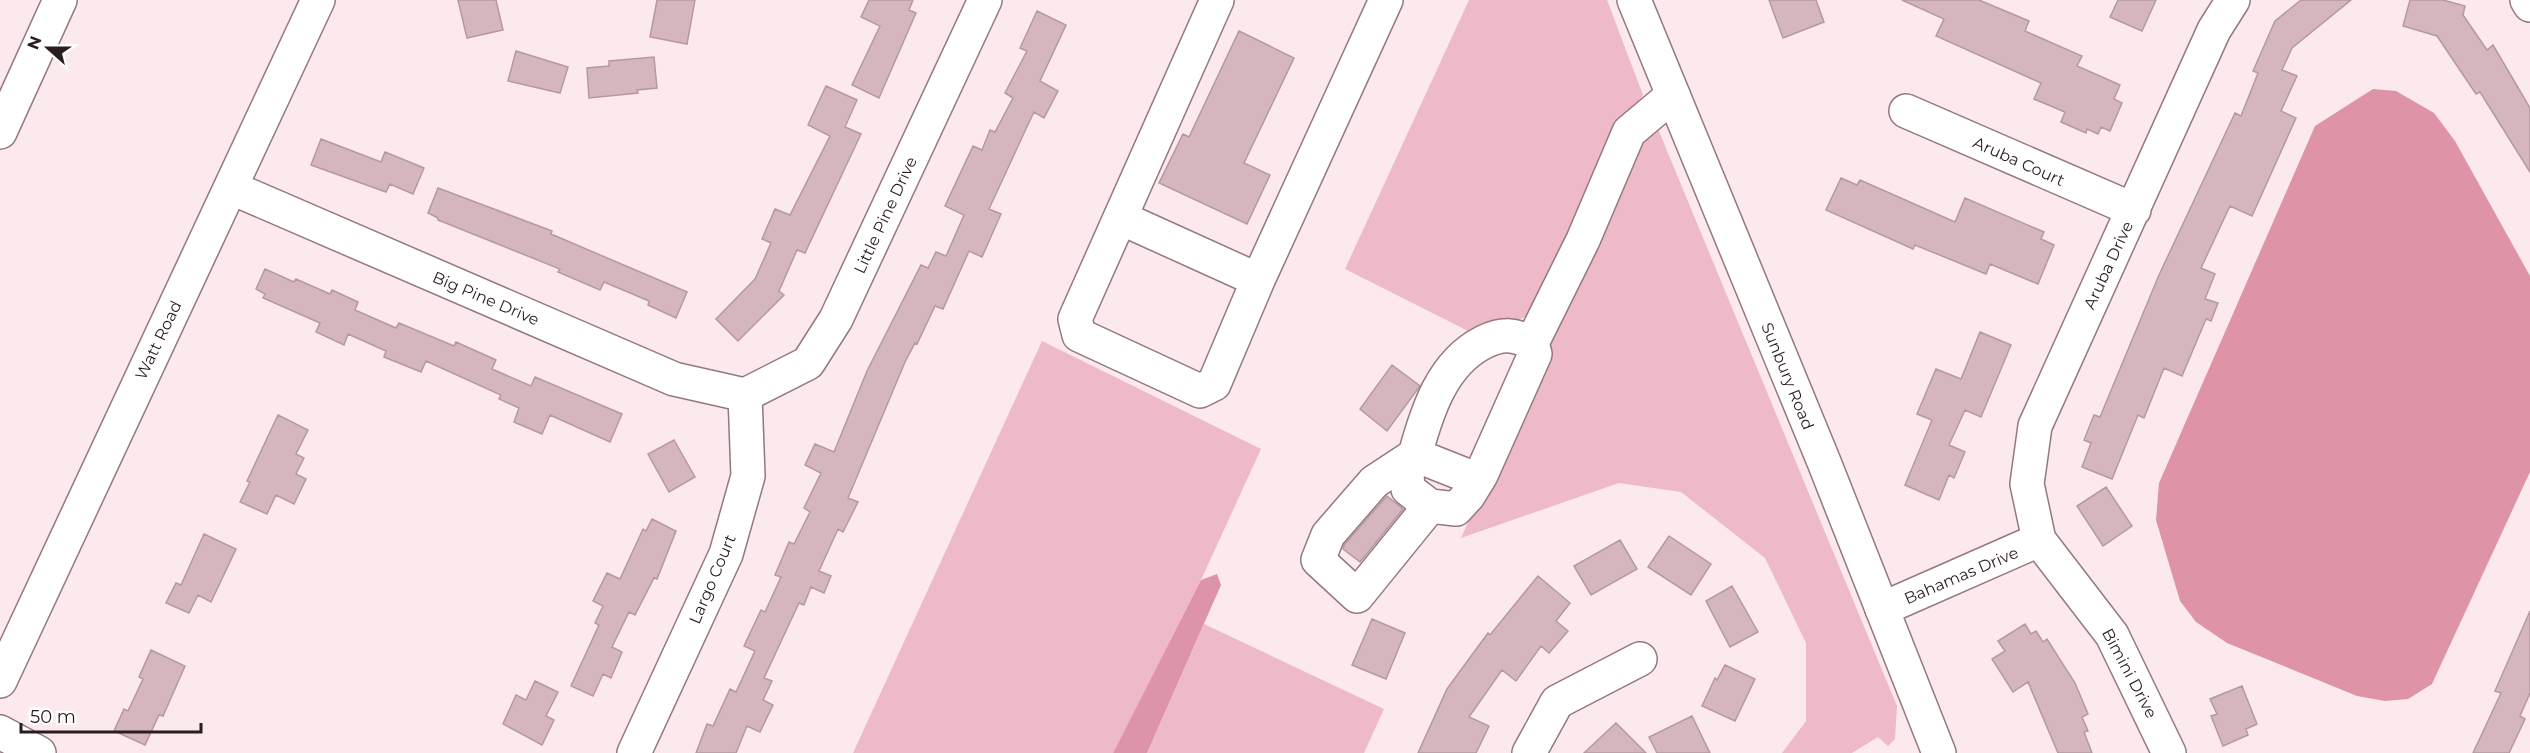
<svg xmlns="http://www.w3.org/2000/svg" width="2530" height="753" font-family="Montserrat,sans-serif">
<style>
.green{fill:#efbac7}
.forest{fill:#de94a8}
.water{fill:#de93a7}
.building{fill:#d5b6be;stroke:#b699a0;stroke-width:1.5}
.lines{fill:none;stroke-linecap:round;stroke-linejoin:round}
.minor-casing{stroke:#94787f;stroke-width:36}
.major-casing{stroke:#94787f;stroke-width:36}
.minor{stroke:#fff;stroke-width:33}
.major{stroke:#fff;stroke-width:33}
.labels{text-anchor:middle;stroke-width:4.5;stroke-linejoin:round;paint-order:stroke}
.street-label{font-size:16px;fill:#291d20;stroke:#fff}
</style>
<rect width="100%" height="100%" fill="#fce9ed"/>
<path class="green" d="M1469 0H1607L1643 95 1621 129 1532 313 1484 339 1345 269Z
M1658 129 1897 706 1895 739 1888 746 1878 737 1852 753H1782L1806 721V643L1765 558 1681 492 1619 483 1461 538 1642 137Z
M1042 341 1261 449 1201 580 1113 753H853Z
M1204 624 1384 709 1364 753H1147Z"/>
<path class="forest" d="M1217 574 1221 585 1147 753H1113L1201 580Z"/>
<path class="water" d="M2373 89 2396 91 2434 113 2455 141 2530 276V472L2432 684 2408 699 2385 701 2357 696 2227 643 2196 622 2180 601 2156 520 2159 483 2315 126Z"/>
<path class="building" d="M458 0H496L503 30 467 38Z
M657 0H695L687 44 650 37Z
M869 0H913L909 10 916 13 879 98 852 85 880 26 861 17Z
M1769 0H1816L1824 22 1783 38Z
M1902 0H1979L2029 21 2025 31 2082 56 2077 66 2120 85 2114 99 2122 103 2110 131 2101 127 2098 134 2087 129 2086 133 2061 122 2065 112 2034 99 2041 83 1936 36 1944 19Z
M2118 0H2156L2142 31 2110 17Z
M2301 0H2351L2292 48 2282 70 2297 76 2281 111 2296 118 2252 216 2230 206 2201 268 2215 274 2205 299 2218 303 2211 321 2206 319 2182 376 2164 368 2144 418 2138 415 2112 479 2082 467 2091 443 2084 440 2094 415 2100 417 2159 275 2235 113 2241 116 2258 73 2253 71 2275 21Z
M2410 0H2443L2465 6 2463 15 2487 50 2493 45 2530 108V172L2480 92 2476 94 2437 36 2403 26Z
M1037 11 1066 25 1040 81 1058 91 1044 118 1034 112 1025 131 989 209 1001 214 982 257 969 251 943 309 935 306 917 344 915 343 905 362 848 498 858 502 843 532 838 529 819 571 831 576 824 593 811 587 804 605 799 603 764 678 772 681 763 700 773 705 760 732 747 726 736 753H696L707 724 713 726 730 689 736 692 755 651 744 646 761 610 765 612 781 577 775 575 789 542 794 544 810 512 804 508 821 473 805 465 815 444 834 452 867 371 921 265 928 268 936 252 946 256 964 215 945 206 973 146 982 150 990 130 995 132 1013 98 1005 93 1027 51 1020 48Z
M1239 31 1294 58 1244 163 1270 175 1247 224 1159 183 1183 134 1189 137Z
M516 51 568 67 560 93 508 81Z
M654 57 657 88 637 90 638 93 589 98 587 68 609 66V61Z
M826 86 857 100 845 127 861 134 805 253 797 250 779 291 784 295 738 341 716 319 755 279 771 243 762 239 775 209 790 215 830 136 808 125Z
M321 139 381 162 385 152 424 168 413 194 390 184 386 192 311 165Z
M1841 178 1857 185 1860 180 1955 222 1965 198 2044 232 2041 239 2054 245 2038 284 1990 264 1986 274 1915 245 1913 249 1826 210Z
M438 188 552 231 551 234 687 292 676 318 648 305 649 301 604 282 600 290 558 272 560 269 438 220V218L428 213Z
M265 269 294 282 296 279 330 294 332 290 358 302 355 310 396 328 399 323 454 346 456 342 496 360 492 369 531 386 535 377 622 414 610 442 550 415 542 434 514 422 519 408 499 399 501 395 426 361 421 372 384 357 386 351 348 334 344 345 316 332 320 323 263 298 265 294 256 289Z
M1980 332 2011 345 1981 417 1965 410 1949 445 1965 452 1954 478 1949 475 1939 500 1905 485 1932 420 1917 414 1936 369 1961 379Z
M1392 365 1420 386 1387 431 1360 409Z
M278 415 308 430 296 454 304 458 296 474 306 479 294 504 276 495 267 514 240 502 250 482 247 481Z
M674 440 695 477 669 492 648 454Z
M2106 487 2132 526 2103 546 2077 506Z
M1387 496 1403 509 1360 562 1343 549 1344 545Z
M652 519 676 531 657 579 654 578 635 615 629 612 612 647 622 652 611 678 603 674 593 696 571 686 599 625 595 623 603 606 593 601 607 573 620 579 643 529 646 531Z
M204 534 236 549 211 602 198 595 189 613 166 603 176 583 181 585Z
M1669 536 1711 564 1691 595 1648 567Z
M1620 540 1637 569 1591 595 1574 566Z
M1538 576 1570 603 1556 621 1568 631 1549 653 1541 646 1516 681 1502 670 1469 717 1489 726 1476 753H1418L1447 689 1488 633 1490 635Z
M1732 586 1758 632 1730 647 1706 601Z
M2530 611V693L2520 716 2525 719 2509 753H2473L2501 693 2495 691Z
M1372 619 1405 633 1386 679 1352 665Z
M2025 624 2031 634 2036 631 2043 642 2047 639 2075 683 2088 714 2082 717 2088 731 2084 732 2092 753H2058L2028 682 2013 692 1992 659 2005 651 1998 641Z
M151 650 185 666 163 716 159 715 145 745 114 731 124 709 128 711 143 679 139 677Z
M1725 665 1755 679 1735 721 1702 706 1715 678 1717 680Z
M535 681 558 692 546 716 554 720 542 745 503 724 516 695 526 700Z
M2242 686 2257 724 2246 729 2248 735 2223 746 2211 716 2217 714 2210 699Z
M1692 716 1710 753H1657L1649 737Z
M1616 723 1646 753H1584Z"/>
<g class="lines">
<g class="minor-casing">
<path id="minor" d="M1217 0 1075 319 1079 335 1200 391 1214 384 1258 280
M2527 0 2530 5
M1906 111 2134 210
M0 132 60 0
M232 188 674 379 745 395
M1121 218 1258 280 1386 0
M1532 343 1535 354 1481 475 1473 478 1415 455C1427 411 1442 363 1484 342 1502 333 1514 334 1532 343L1583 240 1629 132 1673 95
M745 395 808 363 836 319 985 0
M1415 455 1374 482 1328 535 1318 560 1357 596 1430 506
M1415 455 1407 473 1408 489 1430 506 1456 509 1468 496 1481 475
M1882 609 2039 540
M0 681 318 0
M0 732 39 753
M634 753 726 554 748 476 745 395
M1529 753 1557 702 1640 659
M2169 753 2112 635 2039 540 2027 484 2035 426 2214 30 2233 0"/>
</g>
<g class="major-casing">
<path id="major" d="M1634 0 1824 462 1939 753"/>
</g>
<use href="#minor" class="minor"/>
<use href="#major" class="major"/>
</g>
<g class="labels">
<g class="street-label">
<text transform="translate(2019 161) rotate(24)" y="6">Aruba Court</text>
<text transform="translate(885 215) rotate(-65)" y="6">Little Pine Drive</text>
<text transform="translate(2108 265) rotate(-65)" y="6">Aruba Drive</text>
<text transform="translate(486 298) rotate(23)" y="6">Big Pine Drive</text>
<text transform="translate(158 340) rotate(-64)" y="6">Watt Road</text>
<text transform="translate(1788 376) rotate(68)" y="6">Sunbury Road</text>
<text transform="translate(1961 575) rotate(-23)" y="6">Bahamas Drive</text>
<text transform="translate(712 579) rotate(-67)" y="6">Largo Court</text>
<text transform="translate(2130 673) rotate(62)" y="6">Bimini Drive</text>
</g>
</g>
<g transform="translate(48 48) rotate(291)" stroke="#ffffff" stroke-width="4.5" paint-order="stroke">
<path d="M0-4.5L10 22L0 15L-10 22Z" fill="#291d20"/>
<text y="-9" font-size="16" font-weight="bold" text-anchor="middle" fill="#291d20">N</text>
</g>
<path d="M21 723v9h180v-9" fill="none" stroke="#291d20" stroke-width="3"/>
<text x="30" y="723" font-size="18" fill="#291d20" stroke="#ffffff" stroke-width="4.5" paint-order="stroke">50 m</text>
</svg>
